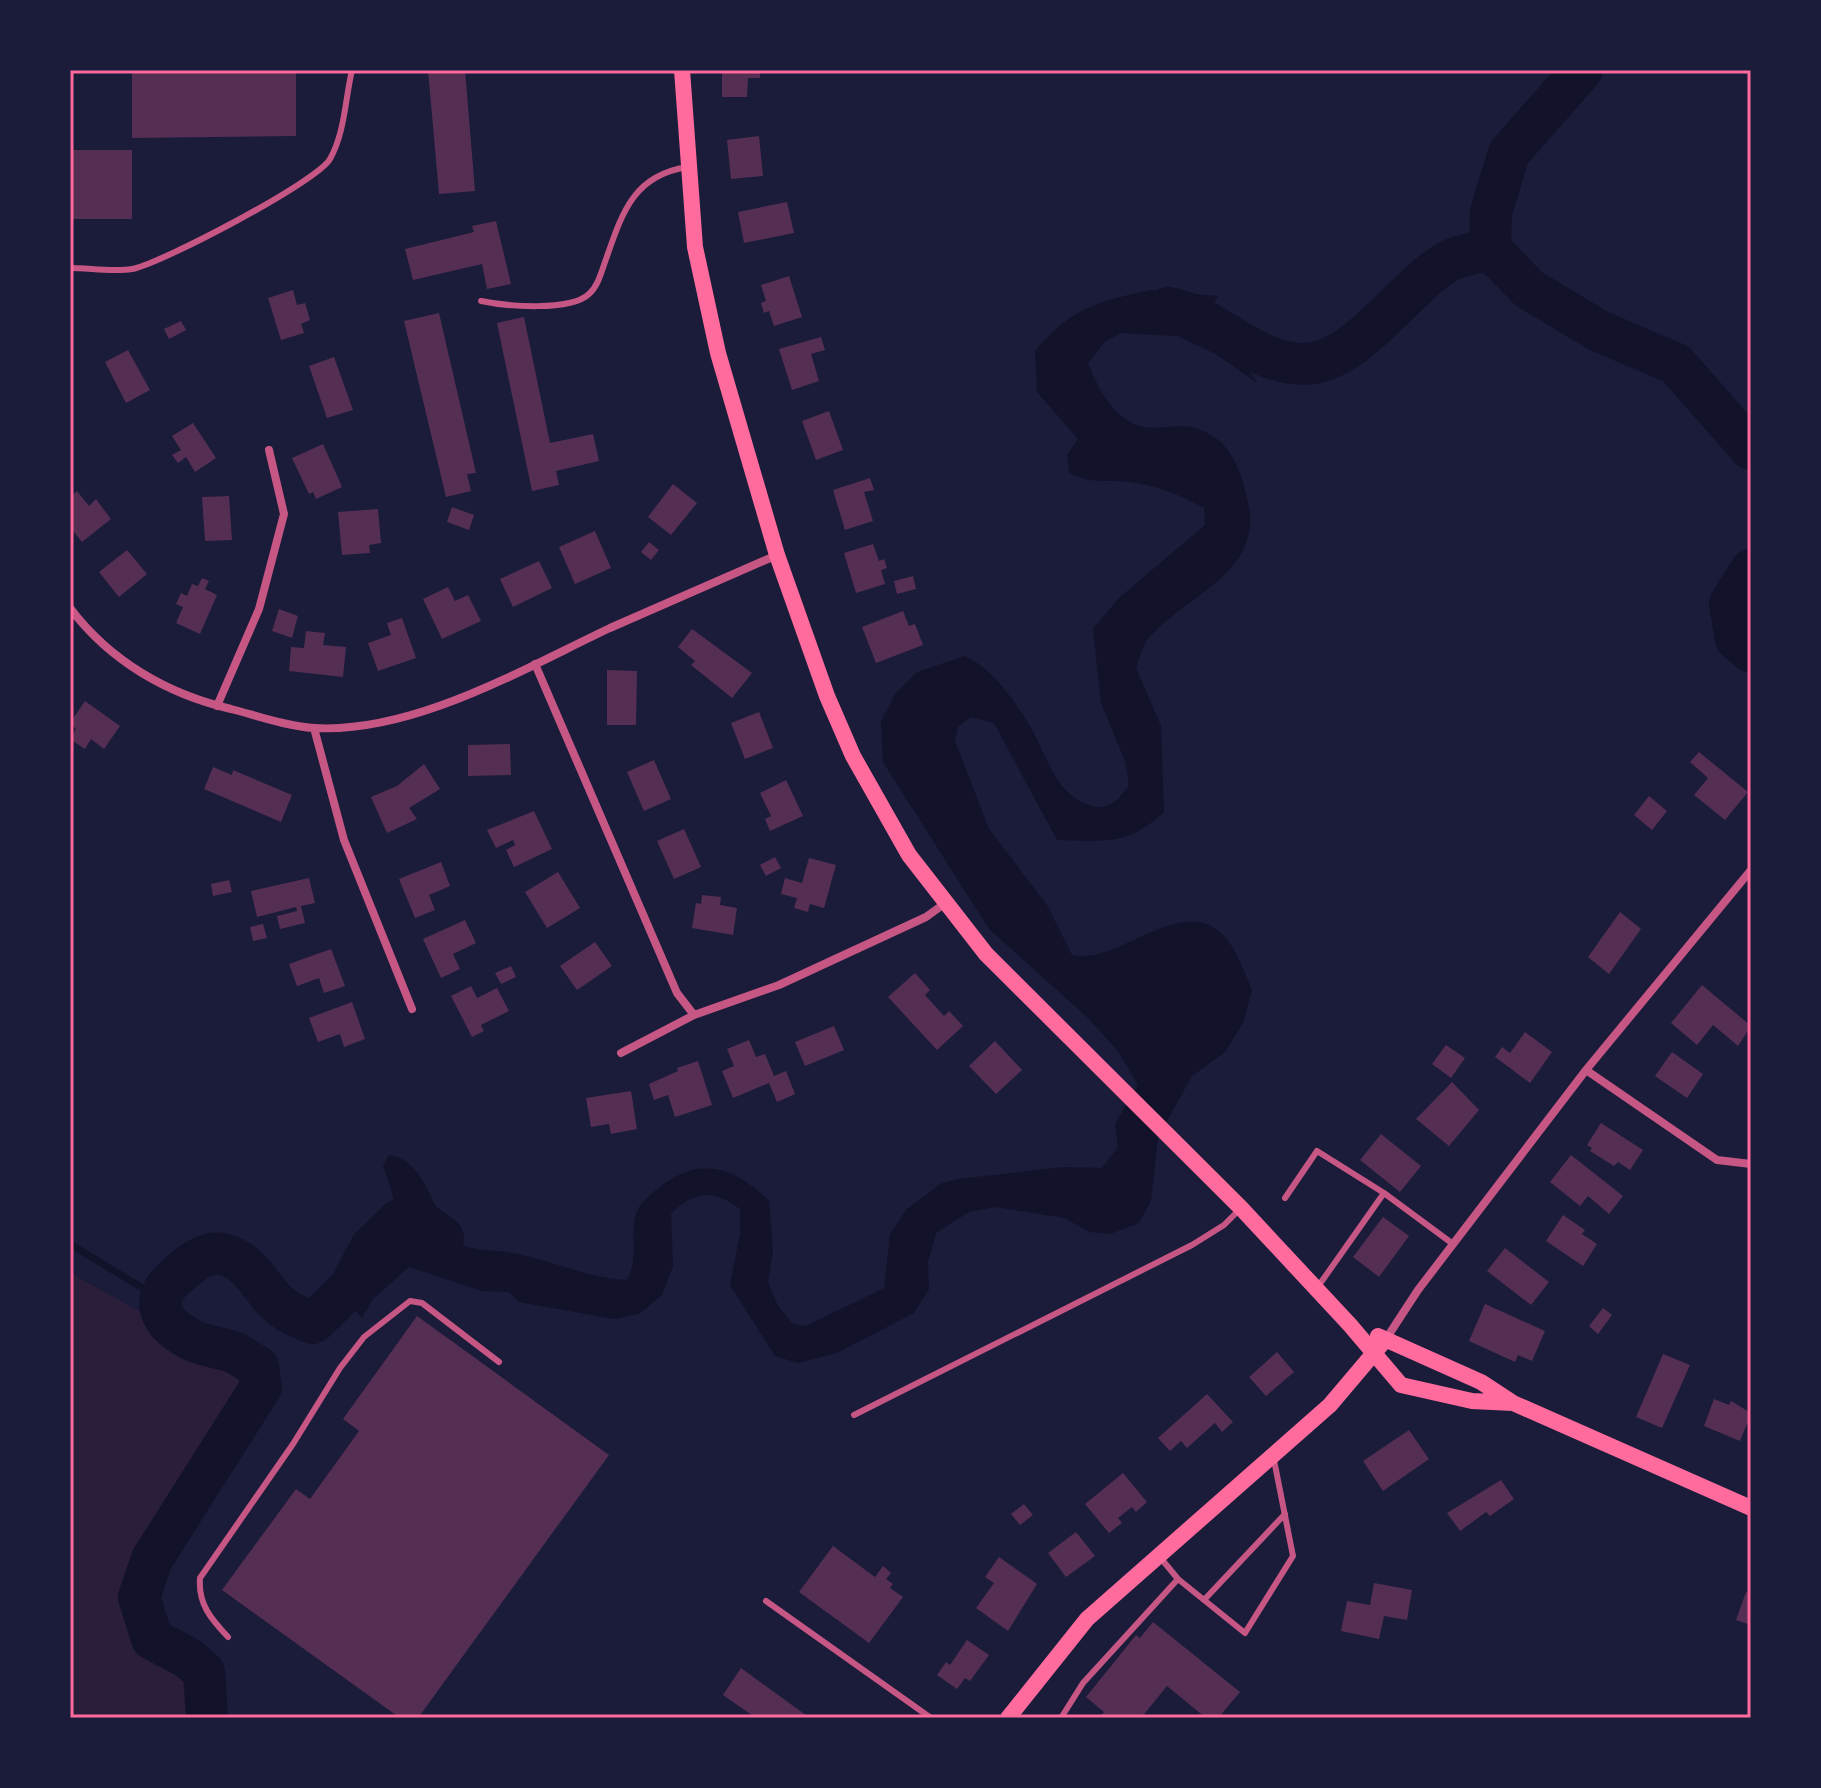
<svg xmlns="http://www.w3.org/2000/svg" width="1821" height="1788" font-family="Montserrat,sans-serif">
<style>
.green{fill:#2a1e3b}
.water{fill:#12122b}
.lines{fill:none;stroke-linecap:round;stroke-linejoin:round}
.stream{stroke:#12122b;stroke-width:7}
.river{stroke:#12122b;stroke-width:42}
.building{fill:#542f53}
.service{stroke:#c65784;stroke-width:6}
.minor{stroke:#c65784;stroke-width:8}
.secondary{stroke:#ff6b9d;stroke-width:16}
.neatline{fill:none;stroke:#ff6b9d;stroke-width:3}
</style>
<rect width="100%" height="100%" fill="#1b1b3a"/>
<path class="green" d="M70 1273 243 1368 252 1387 251 1396 152 1559 139 1597 152 1639 188 1658 204 1672 207 1718H70Z"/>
<path class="water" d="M1150 290 1218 296 1204 322 1232 341 1257 383 1216 354 1177 336 1120 333 1105 342 1088 363C1097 387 1113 418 1140 426 1157 431 1178 423 1195 428 1232 438 1243 475 1249 508 1260 575 1182 597 1147 640 1142 647 1139 660 1136 668L1161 726 1164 812C1128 846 1104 841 1057 840L994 723 970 717 958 727 955 741 989 829 1047 905 1072 955C1118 966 1182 892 1223 935 1237 949 1244 972 1252 990L1243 1023 1225 1052 1192 1076 1158 1137 1151 1201 1139 1223 1110 1234 1090 1232 1064 1218 996 1207 969 1212 936 1233 928 1262 929 1289 914 1313 837 1353 798 1363 775 1356 730 1285 740 1234V1209C714 1189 694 1190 671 1214L673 1266 662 1295 639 1314 614 1319 519 1302 509 1292 482 1291 409 1267 372 1300 362 1318 345 1298C355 1228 420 1256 383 1166L389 1155C430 1161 431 1219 459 1242 469 1251 493 1250 506 1252 547 1258 585 1278 626 1280 640 1262 629 1235 636 1214 639 1204 648 1197 655 1191 696 1155 733 1165 769 1201L773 1250 768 1283 778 1306 793 1324 806 1326 884 1288 890 1234 907 1209 942 1183 958 1179 1064 1167 1102 1168 1118 1147 1115 1124 1138 1085 1118 1051 1088 1018 989 929 883 762 881 721 895 694 917 672 965 656C993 670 1011 696 1028 723 1048 754 1051 791 1089 805 1108 812 1119 800 1129 785L1125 761 1101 703 1093 629 1119 598 1205 525 1204 508C1180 495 1158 486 1131 482 1110 480 1086 484 1069 472L1067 455 1078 439 1037 392 1035 351C1071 308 1097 302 1150 290Z"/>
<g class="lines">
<path class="stream" d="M70 1244 159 1298"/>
<path class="river" d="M1582 70 1509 153 1491 212 1490 249 1529 289 1599 331 1676 364 1751 449
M1168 308C1216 316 1252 364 1304 364 1357 364 1404 286 1449 261 1460 255 1477 253 1490 249
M1751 570 1730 603 1736 639 1751 652
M207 1718 204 1672 188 1658 152 1639 139 1597 152 1559 261 1387 258 1367C251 1363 244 1358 237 1354 222 1347 204 1347 190 1339 158 1322 148 1298 179 1274 190 1264 206 1251 222 1254 250 1260 259 1285 276 1302 288 1313 299 1318 313 1323L350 1287 371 1247 399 1220 420 1221 443 1238"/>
</g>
<path class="building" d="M132 70H296V136L132 138Z
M428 70H465L475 191 439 194Z
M722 70H760V78H748L747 97H722Z
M759 136 763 176 731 179 727 140Z
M70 150H132V219H70Z
M787 202 794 233 744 243 738 212Z
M496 221 511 284 487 289 482 264 413 280 405 249 474 232 472 226Z
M789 276 802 317 774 326 769 311 764 313 761 303 766 301 761 285Z
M293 290 297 305 305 303 310 320 301 324 304 333 281 340 268 298Z
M439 313 476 473 467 474 471 491 446 497 404 321Z
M524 317 550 443 593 434 599 461 556 471 559 485 532 491 497 323Z
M181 321 186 330 169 339 164 329Z
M821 337 825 350 811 354 819 381 792 390 779 349Z
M128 350 150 390 126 403 105 362Z
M334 357 353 410 327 418 309 366Z
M829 411 843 450 816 460 802 421Z
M193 423 216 458 195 472 186 457 178 463 172 455 181 450 172 436Z
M323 444 342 487 316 499 313 492 309 494 292 458Z
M870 478 874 490 864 492 873 521 845 530 833 490Z
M673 484 697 503 671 535 648 517Z
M77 491 89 506 96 499 111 519 82 542 70 527V497Z
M229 496 232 540 205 541 202 497Z
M452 507 474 515 469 530 447 522Z
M378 509 381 543 369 545 370 553 342 555 338 512Z
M595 531 611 568 575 584 559 547Z
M649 542 659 550 651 560 641 552Z
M873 544 879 561 884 559 887 568 881 570 885 584 856 593 844 553Z
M127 550 147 574 119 597 99 572Z
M539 561 552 588 513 607 500 579Z
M913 576 916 589 897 594 894 581Z
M202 578 209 581 205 589 217 595 200 634 176 623 183 607 176 604 181 593 187 596 192 584 198 586Z
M448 587 455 601 468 595 481 621 442 639 423 599Z
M279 609 298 616 292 638 272 631Z
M903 611 909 626 915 624 923 645 876 663 862 627Z
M402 618 416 658 378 671 368 643 391 635 387 623Z
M692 629 752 673 732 698 691 665 695 661 678 647Z
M306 631 325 633 323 645 346 647 343 677 289 671 291 647 304 648Z
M607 670 637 671 636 725H607Z
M85 701 120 726 104 749 91 739 85 749 70 739 76 729 70 723Z
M759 712 773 748 745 759 731 723Z
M510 744 511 775 468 776V745Z
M1699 752 1748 792 1725 820 1694 795 1708 778 1690 762Z
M654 760 671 799 644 811 627 772Z
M424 764 440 789 409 808 417 819 387 833 371 797 397 786Z
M213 767 232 775 233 770 292 795 281 822 204 789Z
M786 780 803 816 770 831 765 819 771 816 760 793Z
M1649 796 1667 811 1652 830 1634 815Z
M534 811 552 849 514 867 506 850 515 845 513 840 496 848 487 830Z
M684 829 701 867 674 879 657 841Z
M775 857 781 868 766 876 760 865Z
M809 858 836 865 824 908 810 904 808 912 794 908 797 898 781 894 785 878 802 883Z
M441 862 450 886 429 895 435 910 415 918 399 879Z
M558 872 580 908 547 928 525 892Z
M309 878 315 903 301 906 305 923 280 929 277 916 297 911 296 907 257 917 251 891Z
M229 880 232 892 213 896 211 884Z
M702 895 721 897 720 905 737 908 733 935 692 928 696 903 701 904Z
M1620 912 1641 929 1609 974 1588 957Z
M465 920 476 943 453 954 460 969 441 978 423 939Z
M263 924 267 938 253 941 250 927Z
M595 942 612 966 577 990 560 966Z
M331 949 345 986 324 993 319 978 297 986 289 964Z
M511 966 516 977 501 984 495 973Z
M915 973 930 990 925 995 944 1016 949 1011 963 1026 937 1050 888 997Z
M1702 985 1751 1026 1738 1046 1713 1025 1697 1045 1671 1023Z
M471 986 477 998 497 988 509 1011 481 1025 484 1031 472 1037 451 996Z
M352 1002 365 1039 344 1047 340 1034 318 1042 309 1018Z
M834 1026 844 1050 805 1066 795 1042Z
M1525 1032 1552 1052 1530 1083 1495 1057 1502 1047 1510 1053Z
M749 1040 756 1057 765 1054 774 1076 786 1071 795 1094 777 1102 769 1083 733 1098 722 1071 734 1066 727 1049Z
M995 1041 1022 1070 996 1094 969 1066Z
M1446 1045 1465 1058 1451 1078 1432 1064Z
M1672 1052 1703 1074 1687 1098 1655 1076Z
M698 1061 712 1105 675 1117 668 1095 654 1100 649 1084 678 1071 677 1068Z
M1452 1082 1479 1110 1449 1146 1416 1119Z
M631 1091 637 1129 611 1134 609 1124 591 1127 586 1098Z
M1601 1123 1643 1150 1630 1170 1618 1162 1614 1166 1590 1151 1592 1148 1587 1145Z
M1381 1134 1421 1166 1400 1192 1360 1160Z
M1571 1155 1623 1196 1609 1214 1588 1196 1580 1206 1550 1182Z
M1563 1215 1585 1230 1582 1234 1597 1244 1583 1266 1546 1241Z
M1383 1217 1409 1236 1379 1277 1353 1257Z
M1505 1248 1549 1282 1531 1305 1487 1271Z
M1485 1304 1545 1331 1532 1361 1518 1355 1515 1362 1469 1341Z
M1603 1308 1612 1315 1598 1334 1589 1326Z
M417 1316 609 1455 418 1718H400L222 1590 296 1489 310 1499 359 1431 343 1419Z
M1277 1352 1294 1372 1266 1396 1249 1377Z
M1663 1354 1690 1365 1662 1428 1636 1417Z
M1207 1394 1233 1422 1222 1432 1215 1423 1187 1448 1181 1441 1170 1451 1158 1438Z
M1714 1399 1729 1405 1731 1401 1751 1413V1426L1747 1424 1740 1441 1704 1426Z
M1409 1430 1429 1459 1383 1491 1363 1461Z
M1123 1473 1147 1502 1136 1512 1132 1507 1118 1518 1122 1523 1109 1533 1085 1504Z
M1501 1480 1514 1499 1490 1516 1486 1512 1460 1531 1447 1513Z
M1024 1504 1033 1515 1020 1525 1011 1514Z
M1076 1532 1095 1556 1066 1577 1048 1553Z
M833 1546 875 1577 883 1566 891 1573 886 1579 893 1584 890 1588 903 1597 869 1643 799 1592Z
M999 1557 1037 1584 1008 1631 976 1608 994 1583 985 1577Z
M1374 1583 1412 1590 1407 1620 1384 1616 1379 1639 1341 1631 1347 1601 1370 1605Z
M1746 1592 1751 1594V1625L1736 1620Z
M1153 1622 1240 1692 1218 1718H1206L1167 1686 1141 1718H1099L1104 1712 1086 1697 1136 1635 1140 1638Z
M967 1640 989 1655 970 1681 965 1678 957 1689 937 1675 946 1662 950 1665Z
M741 1668 810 1718H756L723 1695Z"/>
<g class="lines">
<path class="service" d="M70 268C89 268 113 272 132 269 160 264 317 182 330 159 345 132 345 100 352 70
M481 301C505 306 570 312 589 294 598 286 601 273 605 262 622 214 632 176 687 167
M1285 1198 1317 1151 1384 1193
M1317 1288 1384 1193 1453 1244
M854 1415 1192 1245 1224 1225 1239 1210
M1159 1556 1178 1579 1245 1633 1293 1556 1274 1460
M1204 1600 1285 1514
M766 1601 931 1718
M228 1637C211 1619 198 1604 200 1578L293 1444 340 1368 364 1337 410 1301 422 1303 499 1362
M1061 1718 1083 1683 1178 1579"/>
<path class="minor" d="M70 608C110 661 167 694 231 709 258 716 286 726 314 728 413 734 523 669 610 628 666 603 722 579 777 555
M535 664 677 993 694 1015
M217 706 259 609 284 514 269 450
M314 728 344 840 412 1009
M621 1053 694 1015 779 985 926 917 944 904
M1586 1070 1717 1160 1751 1164
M1386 1339 1418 1290 1586 1070 1751 870"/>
<path class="secondary" d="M682 70 695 247 718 353 777 555 827 696 853 756 909 855 986 954 1241 1208 1350 1325 1401 1385 1472 1401 1513 1403
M1378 1336 1481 1382 1513 1403 1751 1508
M1008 1718 1087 1619 1330 1405 1385 1340"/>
</g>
<rect width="1821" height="1788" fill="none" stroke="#1b1b3a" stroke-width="144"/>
<rect x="72" y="72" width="1677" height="1644" class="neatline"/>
</svg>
